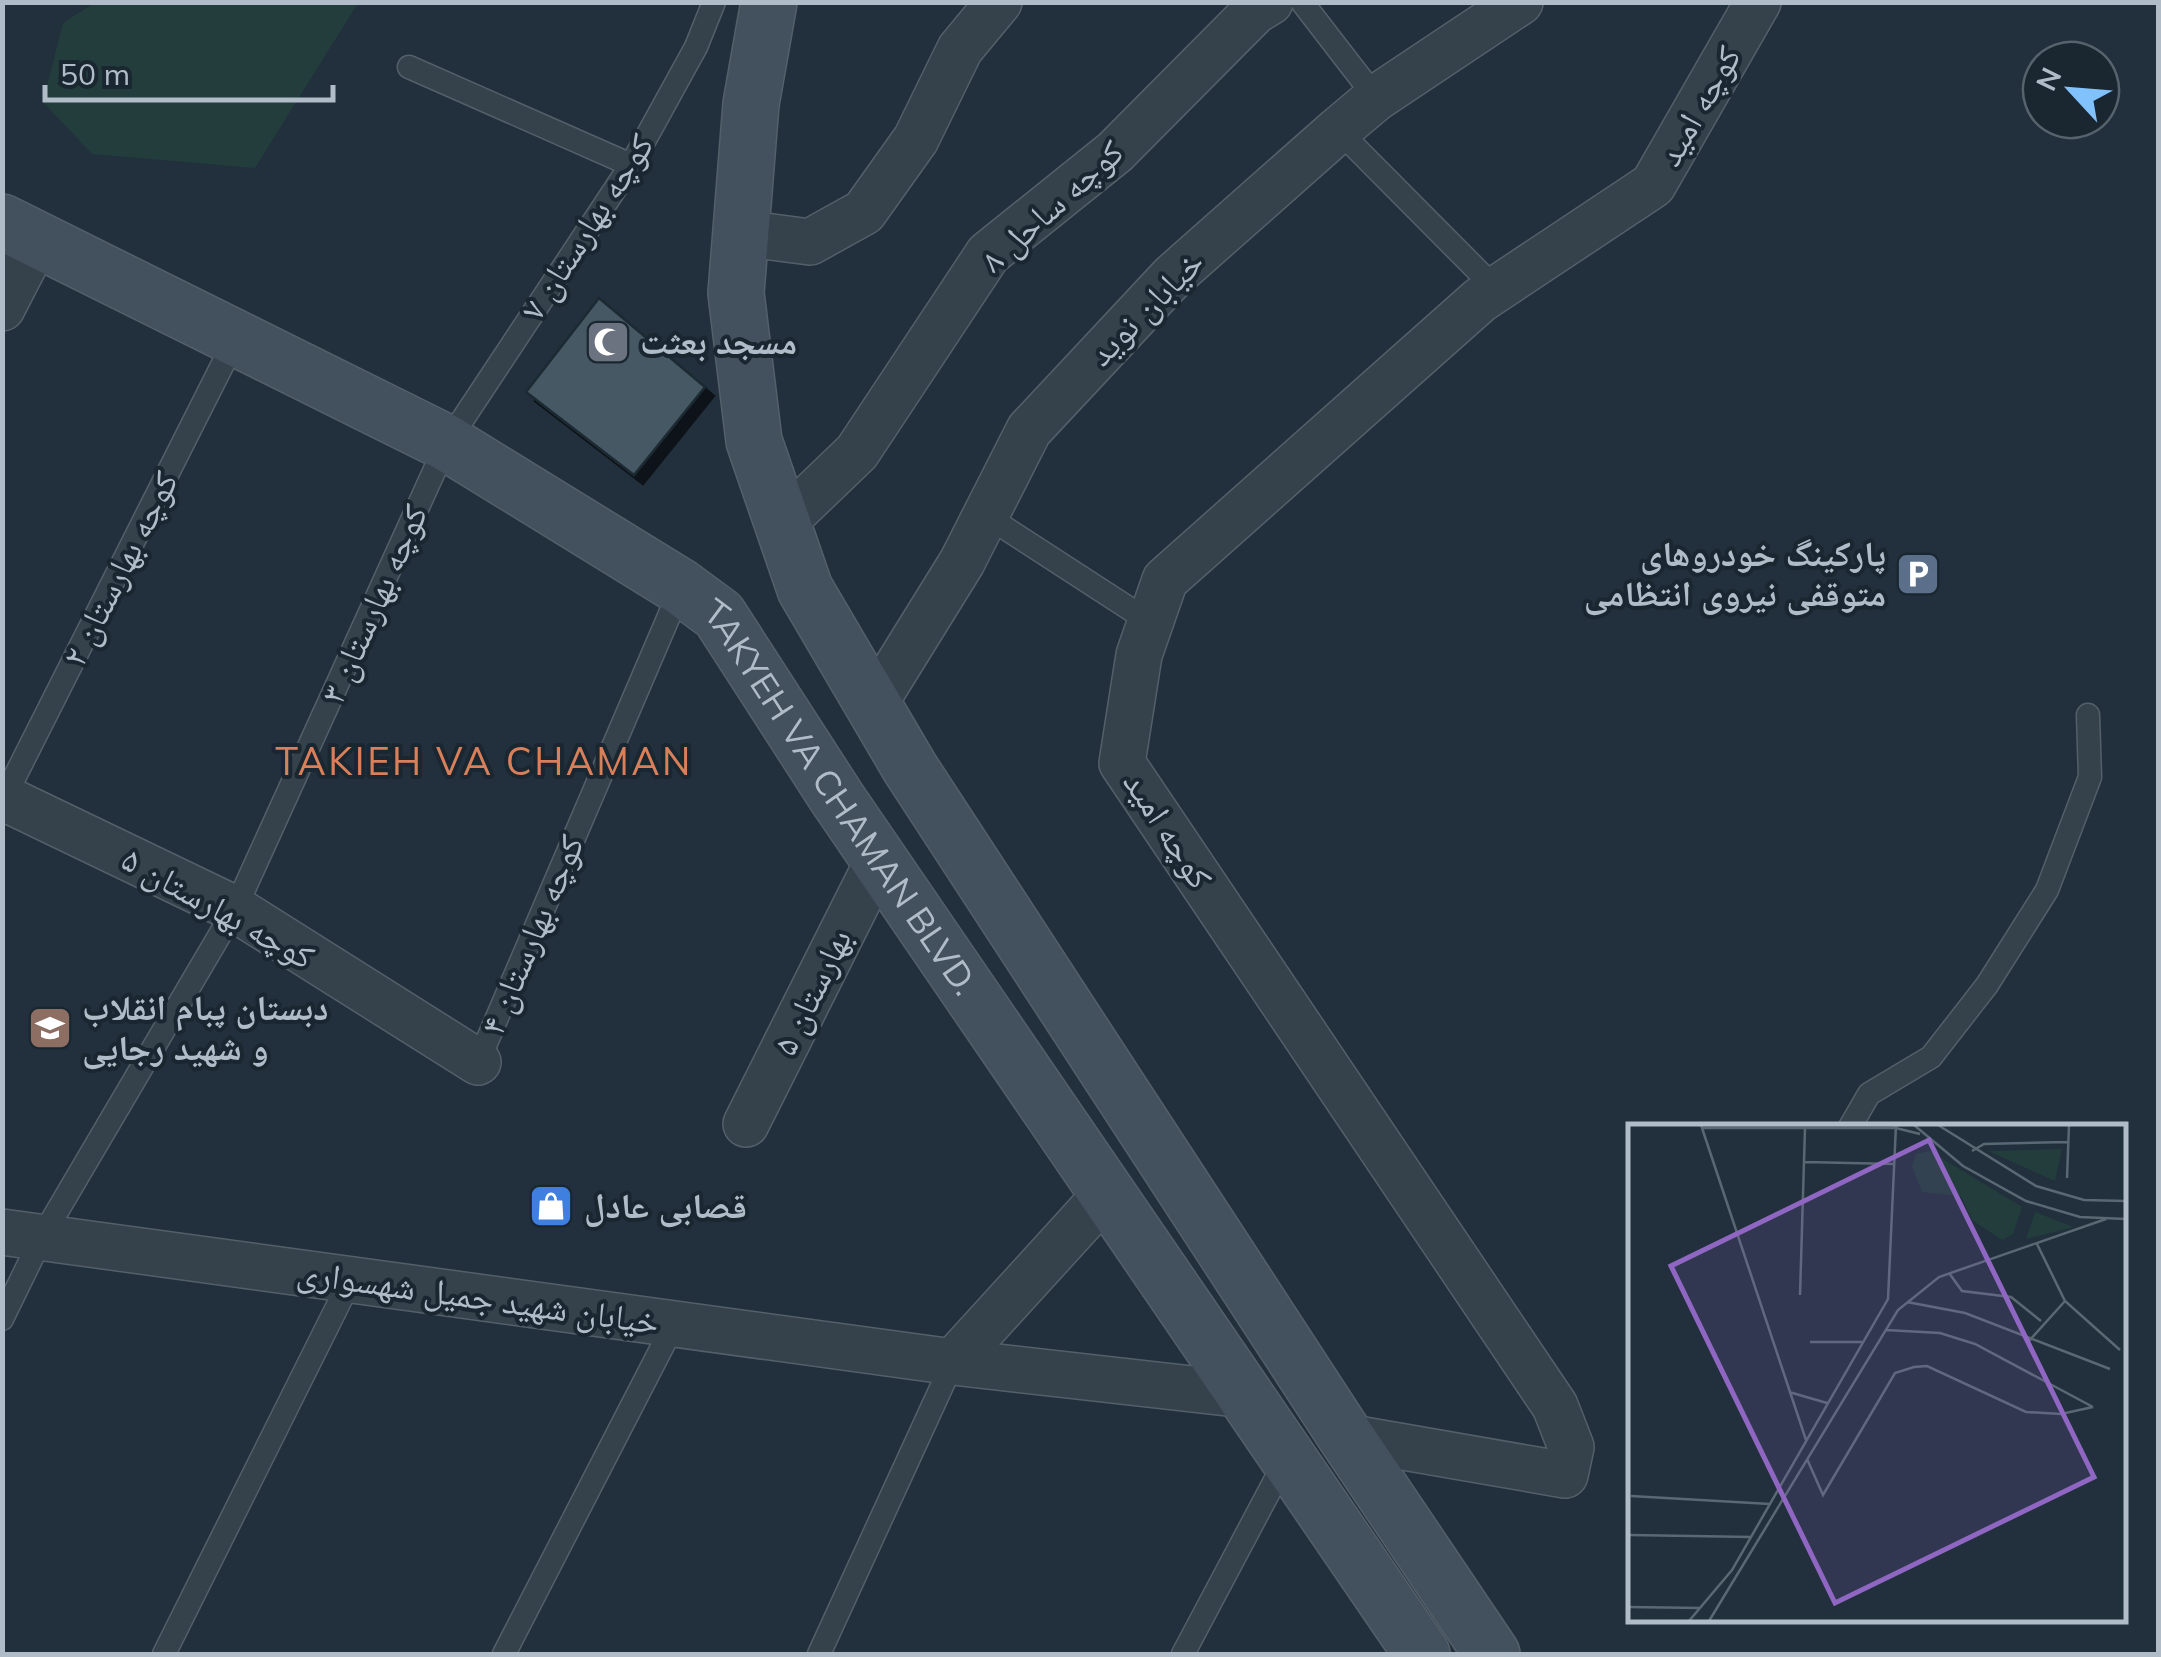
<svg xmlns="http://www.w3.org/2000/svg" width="2161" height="1657" font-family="Mulish,'Noto Naskh Arabic',sans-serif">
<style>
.green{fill:#233d3d}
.building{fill:#475865;stroke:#1c2933;stroke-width:2.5;filter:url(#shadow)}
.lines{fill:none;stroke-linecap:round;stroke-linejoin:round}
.lane-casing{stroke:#53606a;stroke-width:25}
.street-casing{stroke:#53606a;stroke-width:48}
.secondary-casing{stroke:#53606a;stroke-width:58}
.lane{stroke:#35424c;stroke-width:22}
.street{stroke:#35424c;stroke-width:45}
.secondary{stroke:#43515f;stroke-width:55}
.labels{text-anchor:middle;stroke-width:8;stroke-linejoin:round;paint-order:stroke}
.street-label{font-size:35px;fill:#b0bdc8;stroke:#1a2731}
.poi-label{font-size:35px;font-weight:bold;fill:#b0bdc8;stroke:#1a2731;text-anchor:start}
.neighbourhood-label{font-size:38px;letter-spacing:2.5px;fill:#d9805b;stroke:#1a2731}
.inset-road{fill:none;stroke:#5a6874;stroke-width:2.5}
.view{fill:#9066c3;fill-opacity:0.15;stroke:#9066c3;stroke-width:5}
.inset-edge{fill:none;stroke:#b0bdc8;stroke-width:5}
</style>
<defs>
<filter id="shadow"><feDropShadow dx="9" dy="9" stdDeviation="0" flood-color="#0009"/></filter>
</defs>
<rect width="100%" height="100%" fill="#21303c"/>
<path class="green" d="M94 3V2L358 3 255 168 92 154 43 102 63 23Z"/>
<path class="building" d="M599 298 705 387 634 475 526 392Z"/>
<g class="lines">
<g class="lane-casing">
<path id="lane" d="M1302 2 1376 98
M409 67 631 165
M1338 130 1496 289
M985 515 1150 622
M4 798 235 340
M478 1062 681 588
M1850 1127 1869 1094 1931 1057 1987 985 2047 890 2090 777 2088 715
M2 1319 42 1237 235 909 447 443 631 165 696 47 714 2
M164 1654 351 1279
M504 1654 674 1324
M819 1654 953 1362
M1183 1654 1287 1458"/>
</g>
<g class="street-casing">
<path id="street" d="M741 233 810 242 864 212 916 139 960 49 999 2
M2 308 37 240
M783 523 857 452 988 254 1115 152 1255 11 1270 2
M874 704 962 562 1029 430 1173 276 1338 130 1376 98 1520 2
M2 797 235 909 478 1062
M746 1124 879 859
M2 1232 953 1362 1245 1395
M953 1362 1107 1193
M1346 1437 1565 1475 1571 1447 1555 1406 1122 763 1139 655 1165 580 1480 300 1653 185 1758 2"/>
</g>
<g class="secondary-casing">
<g id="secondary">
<path d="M769 2 751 104 736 293 754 441 805 589 910 768 1346 1437 1492 1654"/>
<path id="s1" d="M2 222 447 443 681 587 719 615 837 798 1422 1654"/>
</g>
</g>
<use href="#lane" class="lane"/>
<use href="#street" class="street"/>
<use href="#secondary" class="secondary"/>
</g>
<defs>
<g id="mosque-square" transform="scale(2.25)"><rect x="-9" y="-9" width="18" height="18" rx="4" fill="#6b7280" stroke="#1a2731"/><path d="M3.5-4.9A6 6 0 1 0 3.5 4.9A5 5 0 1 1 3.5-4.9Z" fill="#fff"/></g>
<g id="parking-square" transform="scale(2.25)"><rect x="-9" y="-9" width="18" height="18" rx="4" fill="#5c6f8a" stroke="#1a2731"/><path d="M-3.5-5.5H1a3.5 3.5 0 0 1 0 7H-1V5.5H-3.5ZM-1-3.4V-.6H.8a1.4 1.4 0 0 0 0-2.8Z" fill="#fff"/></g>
<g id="school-square" transform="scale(2.25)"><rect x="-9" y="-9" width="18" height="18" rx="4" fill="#8d6e63" stroke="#1a2731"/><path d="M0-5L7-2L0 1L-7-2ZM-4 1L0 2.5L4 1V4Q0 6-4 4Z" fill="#fff"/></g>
<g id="shop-square" transform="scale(2.25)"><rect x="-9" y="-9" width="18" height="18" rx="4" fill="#3f7fe0" stroke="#1a2731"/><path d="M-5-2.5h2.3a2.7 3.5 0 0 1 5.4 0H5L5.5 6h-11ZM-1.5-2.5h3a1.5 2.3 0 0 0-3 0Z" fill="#fff"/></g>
</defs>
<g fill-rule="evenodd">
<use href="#mosque-square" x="608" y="342"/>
<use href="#parking-square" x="1918" y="574"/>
<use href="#school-square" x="50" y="1028"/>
<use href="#shop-square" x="551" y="1206"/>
</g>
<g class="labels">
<g class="street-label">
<text transform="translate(1699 106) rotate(-60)" y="12">کوچه امید</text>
<text transform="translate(1052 206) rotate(-42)" y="12">کوچه ساحل ۸</text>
<text transform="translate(587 227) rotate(-57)" y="12">کوچه بهارستان ۷</text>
<text transform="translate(1146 308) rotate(-45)" y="12">خیابان نوید</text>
<text transform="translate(120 569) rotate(-63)" y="12">کوچه بهارستان ۲</text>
<text transform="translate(374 604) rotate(-66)" y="12">کوچه بهارستان ۳</text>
<text dy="12" stroke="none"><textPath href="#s1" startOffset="1038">TAKYEH VA CHAMAN BLVD.</textPath></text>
<text transform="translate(1168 830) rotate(57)" y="12">کوچه امید</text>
<text transform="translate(218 908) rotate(29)" y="12">کوچه بهارستان ۵</text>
<text transform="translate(532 935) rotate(-67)" y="12">کوچه بهارستان ۴</text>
<text transform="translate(812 992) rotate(-64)" y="12">بهارستان ۵</text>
<text transform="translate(478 1297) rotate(8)" y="12">خیابان شهید جمیل شهسواری</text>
</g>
<g class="poi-label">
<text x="640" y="354">مسجد بعثت</text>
<text x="1886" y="566" text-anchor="end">پارکینگ خودروهای<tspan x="1886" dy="40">متوقفی نیروی انتظامی</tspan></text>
<text x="82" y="1020">دبستان پبام انقلاب<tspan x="82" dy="40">و شهید رجایی</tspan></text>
<text x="584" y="1218">قصابی عادل</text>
</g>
<g class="neighbourhood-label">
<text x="484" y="775">TAKIEH VA CHAMAN</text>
</g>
</g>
<g transform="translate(1628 1124)">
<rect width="498" height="498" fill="#21303c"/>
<path d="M434 25 427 57 360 27ZM302 27 394 83 385 110 374 116 344 96 333 72 294 68 284 42 288 30ZM407 88 446 103 398 115Z" fill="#233d3d"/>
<path class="inset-road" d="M73 1 178 316M286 1 335 42 398 77 452 93 498 95M310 1 408 62 456 76 498 77M74 4H268L292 10M344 27 356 20 440 18M177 38 266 40M439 54 441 1M409 120 437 177 492 226M321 149 334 167 383 173 413 197M172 171 177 4M279 178 337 189 482 245M258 206 312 209 347 220 465 283M401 217 437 177M182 218H234M161 268 199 279M179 335 195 371 267 249 286 243 299 242 398 288 433 290 465 283M3 372 142 380M2 411 123 413M0 483 73 484M61 497 104 446 260 175 268 1M81 497 270 186 311 153 478 95"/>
<path class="view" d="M301 16 466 353 207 479 43 142Z"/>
<rect width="498" height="498" class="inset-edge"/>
</g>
<rect width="2161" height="1657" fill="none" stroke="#b0bdc8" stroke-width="10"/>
<g transform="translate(2071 90) rotate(296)"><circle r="48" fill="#1a2731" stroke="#56636d" stroke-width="2.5"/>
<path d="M0-8L18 38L0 25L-18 38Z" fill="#81c1fc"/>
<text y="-15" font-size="28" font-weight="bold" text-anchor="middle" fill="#b0bdc8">N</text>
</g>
<path d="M45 85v15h288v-15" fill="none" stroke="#b0bdc8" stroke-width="5"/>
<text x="60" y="85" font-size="30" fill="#b0bdc8" stroke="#1a2731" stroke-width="8" paint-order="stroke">50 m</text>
</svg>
